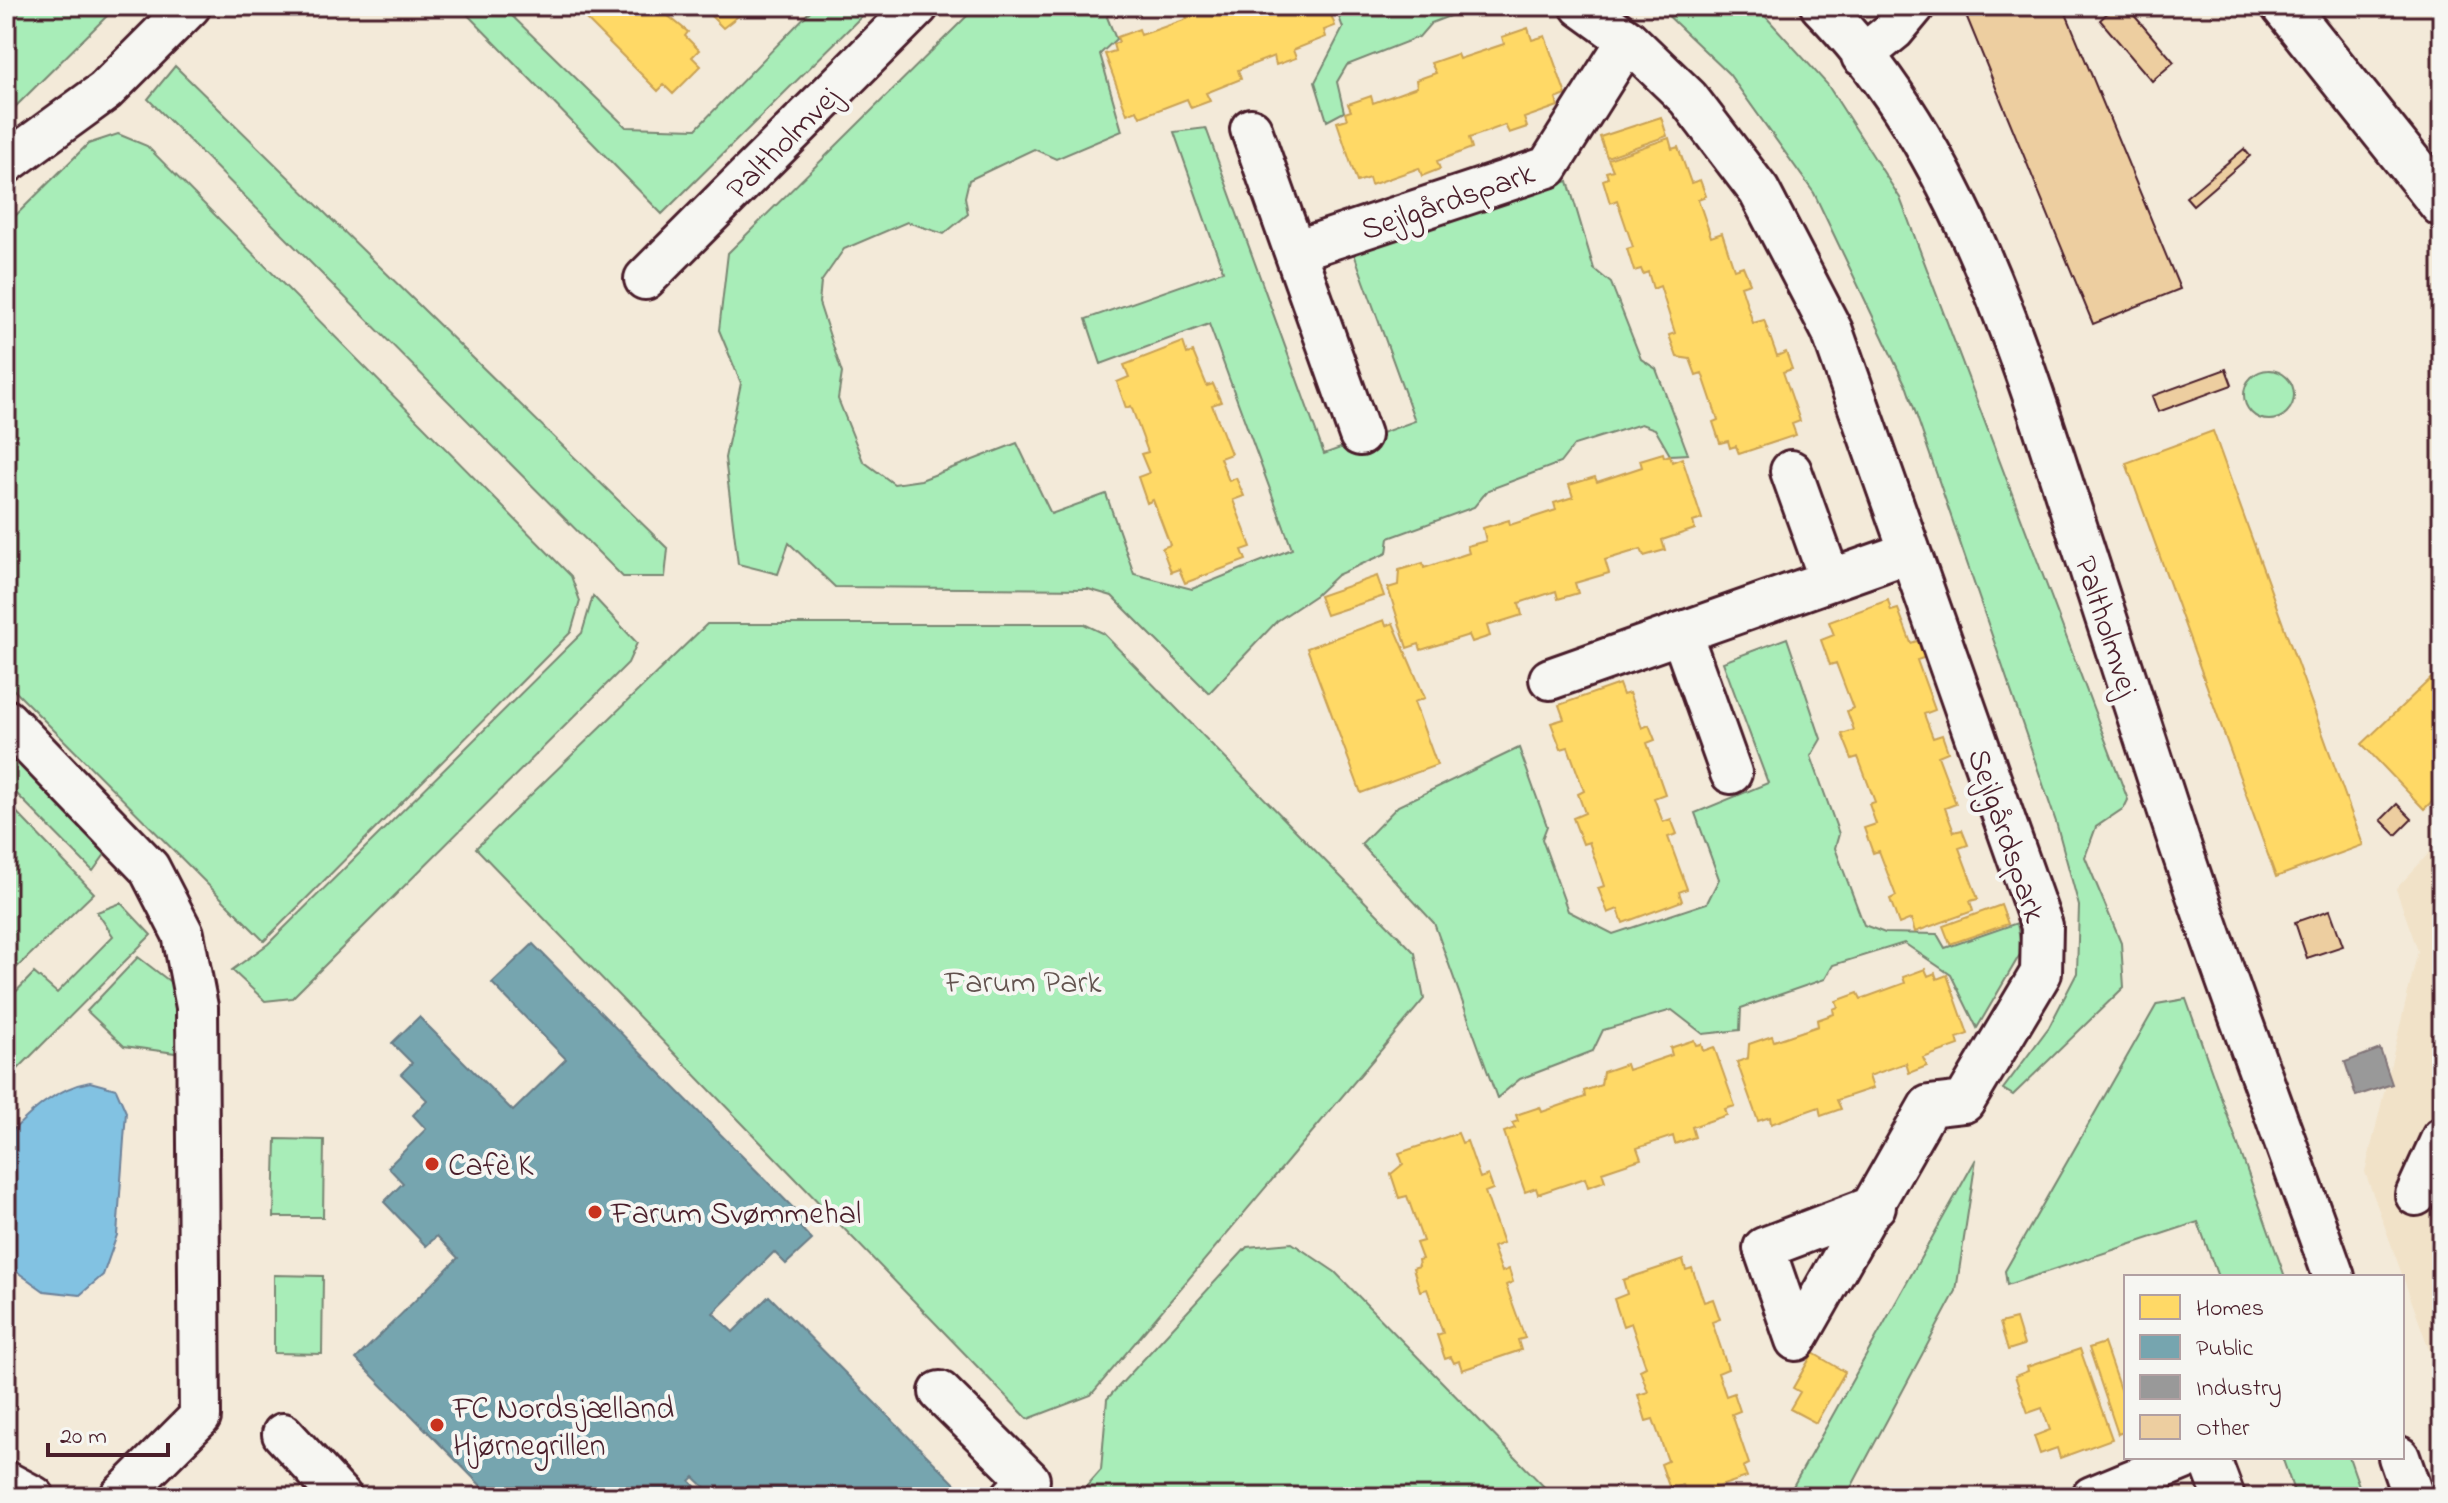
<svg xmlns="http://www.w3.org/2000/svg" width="2448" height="1503" font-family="'Indie Flower',sans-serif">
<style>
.built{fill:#f1e2c8}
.green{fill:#a8edb8;stroke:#798672;stroke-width:2}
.water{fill:#82c2e2;stroke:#6c8199;stroke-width:2}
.homes{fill:#ffd966;stroke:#c9a154;stroke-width:2}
.public{fill:#76a5af;stroke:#697d87;stroke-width:2}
.industry{fill:#999;stroke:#817478;stroke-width:2}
.building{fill:#edcea0;stroke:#4a1f2b;stroke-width:2}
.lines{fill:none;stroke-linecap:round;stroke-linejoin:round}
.minor-casing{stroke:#4a1f2b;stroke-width:46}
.major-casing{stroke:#4a1f2b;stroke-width:50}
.minor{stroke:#f6f6f2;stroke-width:40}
.major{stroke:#f6f6f2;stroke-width:44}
.poi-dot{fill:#c8321e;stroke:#f6f6f2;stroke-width:3}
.labels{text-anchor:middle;stroke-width:8;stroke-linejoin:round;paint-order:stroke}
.street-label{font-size:32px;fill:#4a1f2b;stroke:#f6f6f2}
.park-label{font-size:32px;fill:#62524e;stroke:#f6f6f2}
.poi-label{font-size:32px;fill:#4a1f2b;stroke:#f6f6f2;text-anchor:start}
</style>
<rect width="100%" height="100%" fill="#f3ead9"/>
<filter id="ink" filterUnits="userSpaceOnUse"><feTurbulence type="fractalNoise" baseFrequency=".0125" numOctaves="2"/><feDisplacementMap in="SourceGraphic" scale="16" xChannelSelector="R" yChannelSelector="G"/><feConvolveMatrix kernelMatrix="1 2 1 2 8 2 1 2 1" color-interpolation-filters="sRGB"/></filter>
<g filter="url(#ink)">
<path class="built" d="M2442 839V1385L2365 1172 2418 951 2396 889Z"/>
<path class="green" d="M6 6H117L6 116Z
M459 6H502L626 127 696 129 815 6H872L662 214Z
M977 6H1113L1107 17 1116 39 1100 54 1122 131 1056 159 1034 149 969 180 965 197 968 214 944 234 907 222 844 249 821 282 819 303 842 373 838 399 863 461 894 484 921 480 1017 443 1051 514 1106 494 1134 574 1192 589 1292 549 1209 324 1101 364 1086 319 1223 271 1174 132 1206 128 1324 454 1415 421 1353 251 1568 181 1594 269 1611 283 1641 359 1656 369 1688 454 1670 455 1655 429 1641 424 1574 445 1560 463 1488 490 1474 507 1389 538 1387 553 1337 575 1316 595 1277 621 1209 693 1112 596 1088 589 835 587 789 543 778 574 738 564 725 458 741 383 719 330 728 253Z
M1335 6H1476L1431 23 1419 37 1347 65 1337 82 1344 112 1327 121 1315 82 1343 28Z
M1658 6H1756L1827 84 1900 198 2128 800 2124 808 2096 827 2085 857 2121 943 2124 987 2013 1095 2003 1089 2049 1027 2077 973 2079 906 2056 822 1907 388 1814 193 1729 74Z
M175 66 668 549 665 577H623L148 99Z
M118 134 147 146 571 576 580 601 571 632 264 941 6 682V225L88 144Z
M2244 395a25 25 0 1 1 50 0a25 25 0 1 1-50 0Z
M593 596 637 643 628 663 292 998 265 1001 232 970 268 944 582 633Z
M707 624H1084L1103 633 1415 953 1424 999 1091 1395 1028 1419 476 848Z
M1787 638 1821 739 1811 756 1839 834 1835 848 1864 925 1885 933 1937 934 1945 948 2017 923 2022 951 1977 1028 1951 975 1904 943 1833 965 1825 979 1741 1008 1740 1030 1703 1034 1672 1010 1603 1030 1593 1051 1520 1079 1497 1098 1434 923 1361 844 1398 806 1519 748 1547 826 1542 839 1568 911 1613 934 1707 903 1719 879 1695 813 1768 783 1723 662Z
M6 748 108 850 93 871 6 783Z
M6 801 94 893 6 978Z
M121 903 151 935 6 1081V1002L34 973 57 993 113 936 97 912Z
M138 957 181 990 183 1054 124 1046 87 1011Z
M2186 999 2285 1277H2218L2198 1222 2007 1285 2005 1271 2157 1004Z
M276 1139 324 1140 323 1217H274Z
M1976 1159 1956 1291 1846 1497H1787Z
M1292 1243 1335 1272 1554 1497H1077L1101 1470 1107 1399 1247 1247Z
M274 1275 323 1276 322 1354 274 1353Z
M2282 1457H2349L2363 1497H2296Z"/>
<path class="water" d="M90 1082 116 1089 126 1112 117 1235 103 1275 80 1295 44 1291 6 1264V1137C30 1113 55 1088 90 1082Z"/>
<path class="homes" d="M573 6H656L688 32 685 36 699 50 692 57 701 66 673 94 664 85 658 91Z
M701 6H751L723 28Z
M1202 6H1328L1335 26 1324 30 1326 37 1293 50 1296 58 1276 65 1274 56 1238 70 1241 79 1206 93 1210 101 1191 108 1187 99 1140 117 1137 110 1127 114 1105 54 1115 51 1113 44 1119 42 1117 37 1139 29 1141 35 1187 19 1185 13Z
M1528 28 1532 40 1545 36 1566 95 1556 99 1558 106 1524 118 1527 127 1509 133 1505 125 1469 138 1472 148 1437 161 1440 169 1422 176 1419 168 1371 185 1369 178 1357 182 1337 122 1347 119 1345 113 1351 111 1348 104 1371 96 1373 103 1417 87 1416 80 1436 73 1431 63 1457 54 1459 59 1504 44 1502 37Z
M1661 117 1667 136 1607 157 1600 137Z
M1669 138 1672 149 1678 147 1691 183 1700 180 1706 196 1698 199 1711 237 1722 233 1734 269 1743 266 1750 283 1741 286 1753 323 1764 320 1777 356 1786 352 1792 369 1783 372 1800 421 1792 424 1796 435 1739 454 1736 446 1730 448 1728 441 1720 443 1713 422 1718 420 1702 373 1696 375 1690 359 1677 357 1669 335 1675 333 1660 286 1653 289 1648 272 1643 274 1641 269 1634 271 1627 249 1633 247 1617 200 1610 203 1603 180 1608 178 1606 172 1613 170 1608 159Z
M1183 342 1187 354 1193 352 1207 386 1213 384 1221 402 1212 405 1231 454 1220 458 1229 481 1236 478 1244 496 1233 500 1251 547 1242 550 1246 560 1185 583 1179 569 1171 572 1162 548 1170 545 1153 500 1147 503 1138 477 1149 473 1141 454 1148 452 1131 406 1126 408 1117 382 1129 377 1124 365Z
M2213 431 2363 845 2276 877 2126 463Z
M1663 453 1664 457 1670 455 1672 462 1682 458 1702 519 1693 522 1695 529 1662 540 1665 550 1644 556 1641 549 1605 560 1609 573 1575 583 1578 593 1558 599 1556 591 1519 603 1522 615 1487 626 1490 636 1472 642 1469 635 1421 650 1419 644 1407 648 1388 588 1398 585 1399 570 1423 563 1424 568 1469 553 1467 546 1486 541 1483 528 1509 520 1510 525 1556 510 1554 503 1573 497 1569 485 1595 477 1597 482 1642 467 1640 460Z
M1377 576 1384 596 1326 615 1319 596Z
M1888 600 1891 611 1898 609 1911 643 1920 640 1926 657 1917 660 1935 710 1924 714 1933 738 1942 735 1948 752 1938 756 1956 804 1945 808 1954 832 1962 830 1968 845 1959 848 1978 899 1970 901 1973 911 1915 932 1911 919 1899 924 1890 899 1896 896 1879 851 1873 853 1864 828 1876 824 1869 804 1875 802 1858 757 1852 759 1842 734 1854 730 1847 711 1853 708 1836 663 1830 665 1821 640 1834 635 1829 622Z
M1384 620 1386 626 1393 623 1425 698 1414 702 1437 765 1361 793 1307 648Z
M2442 668V792L2424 809 2362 744Z
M1619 684 1623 695 1629 693 1642 728 1649 725 1655 740 1647 743 1665 794 1654 798 1663 822 1671 819 1677 834 1668 837 1687 889 1679 892 1682 901 1623 923 1618 909 1608 913 1598 888 1604 886 1589 842 1583 844 1573 818 1585 813 1578 794 1584 791 1568 747 1561 749 1551 723 1564 719 1559 705Z
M2001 905 2008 924 1950 944 1943 926Z
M1925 969 1928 976 1935 973 1937 979 1947 975 1968 1034 1957 1038 1959 1045 1923 1058 1927 1066 1909 1073 1906 1063 1869 1076 1873 1088 1837 1100 1841 1109 1821 1116 1819 1107 1771 1124 1770 1117 1758 1121 1737 1062 1748 1058 1749 1044 1772 1036 1774 1041 1818 1026 1817 1020 1834 1014 1833 1009 1838 1007 1836 1001 1858 993 1861 999 1905 983 1903 977Z
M1694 1040 1696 1045 1701 1044 1703 1051 1714 1047 1735 1106 1725 1109 1727 1115 1692 1127 1695 1137 1675 1144 1673 1136 1637 1148 1641 1159 1602 1172 1605 1181 1588 1187 1585 1178 1538 1194 1536 1188 1525 1192 1504 1132 1515 1128 1512 1123 1518 1121 1516 1115 1540 1107 1542 1112 1585 1097 1584 1091 1601 1085 1603 1072 1626 1064 1628 1070 1672 1055 1670 1048Z
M1458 1133 1462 1143 1467 1141 1480 1178 1488 1175 1493 1189 1485 1192 1503 1243 1493 1247 1502 1272 1509 1269 1513 1282 1506 1285 1525 1338 1518 1340 1521 1350 1462 1370 1459 1361 1454 1363 1451 1357 1445 1359 1437 1335 1443 1333 1427 1289 1420 1291 1413 1268 1419 1266 1418 1260 1422 1259 1416 1243 1423 1241 1407 1196 1399 1198 1391 1174 1403 1164 1399 1153Z
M1683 1260 1686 1270 1692 1268 1704 1302 1713 1299 1720 1319 1712 1322 1728 1369 1718 1373 1726 1396 1734 1393 1740 1411 1732 1414 1749 1464 1743 1467 1747 1477 1688 1497 1683 1485 1670 1489 1661 1464 1668 1461 1653 1419 1646 1421 1638 1395 1648 1392 1640 1370 1646 1367 1631 1323 1623 1326 1614 1299 1627 1294 1623 1280Z
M2016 1319 2024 1345 2008 1350 2000 1323Z
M2104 1343 2126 1407V1431L2118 1434 2089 1348Z
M2080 1349 2112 1439 2060 1458 2057 1448 2040 1454 2034 1436 2050 1430 2042 1408 2028 1413 2015 1376 2028 1371 2027 1367Z
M1813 1353 1845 1372 1816 1423 1790 1409 1800 1392 1793 1388Z"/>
<path class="public" d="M533 944 806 1221 800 1227 812 1240 786 1264 774 1252 713 1313 733 1332 769 1296 968 1497H715L694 1477 690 1481 705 1497H492L356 1359 458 1258 437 1236 426 1246 384 1202 403 1183 388 1167 426 1129 413 1115 427 1100 401 1074 412 1063 392 1043 419 1017 513 1111 566 1059 492 983Z"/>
<path class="industry" d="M2380 1049 2392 1084 2356 1096 2345 1062Z"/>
<path class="building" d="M1988 6H2063L2180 289 2093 324 1966 15Z
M2126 6 2174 62 2152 81 2100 20 2115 6Z
M2244 149 2250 156 2193 205 2186 197Z
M2226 369 2232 385 2158 412 2152 396Z
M2397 804 2412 819 2396 835 2381 820Z
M2330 910 2343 946 2307 958 2295 922Z"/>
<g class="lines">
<g class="minor-casing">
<path id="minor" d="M1581 6 1628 40 1688 98 1759 191 1832 331 2042 926 2041 973 1964 1102 1929 1106 1796 1340 1764 1248 1875 1206
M1821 6C1952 139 2013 330 2069 504 2100 598 2130 693 2161 787 2214 952 2276 1114 2334 1277
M1862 56 1894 30 1914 6
M1251 129 1360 435
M6 163 105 91 190 6
M1295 251 1548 167 1628 40
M645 279 918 6
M1791 471 1830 580
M1681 633 1731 773
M1550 679 1910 552
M6 720 149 868 183 934 197 1007 200 1417 120 1497
M2416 1195 2442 1138
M940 1392 1029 1480 1012 1497
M283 1434 341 1497
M2209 1457 2224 1497
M2399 1457 2413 1497
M6 1482 34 1497
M2092 1497 2189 1457"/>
</g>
<g class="major-casing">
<path id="major" d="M2284 6 2442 204"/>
</g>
<use href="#minor" class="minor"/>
<use href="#major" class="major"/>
</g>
</g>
<g class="poi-dot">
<circle cx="432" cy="1164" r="8"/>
<circle cx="595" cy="1212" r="8"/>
<circle cx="437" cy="1425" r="8"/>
</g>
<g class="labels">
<g class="street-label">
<text transform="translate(782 142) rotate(-45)" y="11">Paltholmvej</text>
<text transform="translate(1447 200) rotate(-19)" y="11">Sejlgårdspark</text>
<text transform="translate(2108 626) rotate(72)" y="11">Paltholmvej</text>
<text transform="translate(2008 835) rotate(71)" y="11">Sejlgårdspark</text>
</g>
<g class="park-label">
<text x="1023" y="992">Farum Park</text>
</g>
<g class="poi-label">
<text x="448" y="1175">Cafè K</text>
<text x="611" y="1223">Farum Svømmehal</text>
<text x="453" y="1418">FC Nordsjælland<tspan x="453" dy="37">Hjørnegrillen</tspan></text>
</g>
</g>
<rect width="2448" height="1503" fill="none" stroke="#f6f6f2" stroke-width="32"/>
<rect x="16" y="16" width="2416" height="1471" fill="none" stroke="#4a1f2b" stroke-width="3" filter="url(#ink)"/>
<rect x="2124" y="1275" width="280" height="184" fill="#f6f6f2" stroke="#b1a0a2" stroke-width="2"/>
<rect x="2140" y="1295" width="40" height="24" fill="#ffd966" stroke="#b1a0a2" stroke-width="2"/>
<text x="2196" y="1315" font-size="24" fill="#4a1f2b">Homes</text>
<rect x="2140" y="1335" width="40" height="24" fill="#76a5af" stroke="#b1a0a2" stroke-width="2"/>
<text x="2196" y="1355" font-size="24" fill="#4a1f2b">Public</text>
<rect x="2140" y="1375" width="40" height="24" fill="#999999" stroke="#b1a0a2" stroke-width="2"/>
<text x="2196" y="1395" font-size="24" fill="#4a1f2b">Industry</text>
<rect x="2140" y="1415" width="40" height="24" fill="#edcea0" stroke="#b1a0a2" stroke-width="2"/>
<text x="2196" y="1435" font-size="24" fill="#4a1f2b">Other</text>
<path d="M48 1443v12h120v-12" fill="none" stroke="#4a1f2b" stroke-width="4"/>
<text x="60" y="1443" font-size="24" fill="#4a1f2b" stroke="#f6f6f2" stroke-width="6" paint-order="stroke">20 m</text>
</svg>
